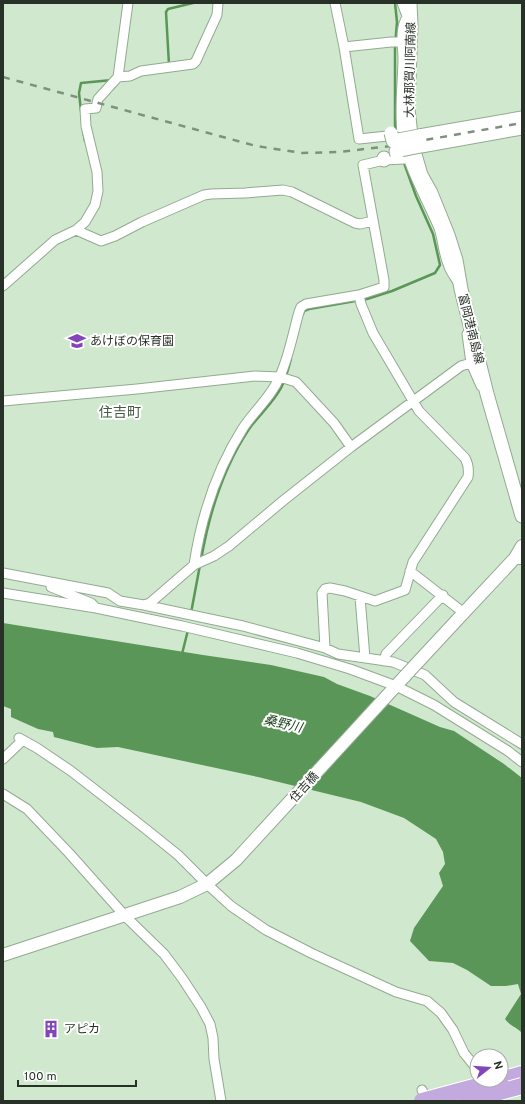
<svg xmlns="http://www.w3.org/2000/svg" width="525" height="1104" font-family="Overpass,'Noto Sans JP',sans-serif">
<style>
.water{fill:#599657}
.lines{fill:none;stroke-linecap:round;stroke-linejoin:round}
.stream{stroke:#599657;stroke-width:2.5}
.minor-casing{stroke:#93aa91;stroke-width:11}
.tertiary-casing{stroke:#93aa91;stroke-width:14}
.secondary-casing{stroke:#93aa91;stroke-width:15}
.trunk-casing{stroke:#fff;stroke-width:18}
.minor{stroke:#fff;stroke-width:9}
.tertiary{stroke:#fff;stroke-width:12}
.secondary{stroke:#fff;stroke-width:13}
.trunk{stroke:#c2aade;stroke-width:16}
.rail{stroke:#7f917e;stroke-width:2.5;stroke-dasharray:7 7;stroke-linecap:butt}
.tertiary-bridge-casing{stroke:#93aa91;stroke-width:14;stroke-linecap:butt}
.secondary-bridge-casing{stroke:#93aa91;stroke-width:15;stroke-linecap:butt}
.trunk-bridge-casing{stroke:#fff;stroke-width:18;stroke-linecap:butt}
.tertiary-bridge{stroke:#fff;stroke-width:12}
.secondary-bridge{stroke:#fff;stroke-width:13}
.trunk-bridge{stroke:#c2aade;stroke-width:16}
.labels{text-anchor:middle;stroke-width:4;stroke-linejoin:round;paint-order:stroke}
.street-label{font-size:12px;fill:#273127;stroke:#fff}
.poi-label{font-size:12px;fill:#273127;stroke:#fff;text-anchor:start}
.water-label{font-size:13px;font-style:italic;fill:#174217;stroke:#fff}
.quarter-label{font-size:14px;fill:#455a43;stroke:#fff}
</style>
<rect width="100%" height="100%" fill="#d0e9ce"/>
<path class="water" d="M3 623 203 655 271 665 324 677 337 684 370 696 440 727 454 731 504 764 522 778V1033C517 1027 510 1026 505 1019L521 994 518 984 506 986H491L467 970 453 963 429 961 410 941 414 928 443 886 439 873 445 864 443 852 436 839 404 818 361 802 258 777 118 747 97 748 54 737 53 732 38 729 11 717V709L3 706Z"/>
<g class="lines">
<path class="stream" d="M395 3 397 22 395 46V125L396 130
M169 65 166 12 168 9 193 3
M81 111 79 93 81 83 112 80
M83 130 85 141
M303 314 304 311 309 309 367 299 392 291 435 273 440 265 433 234 416 196 403 160
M201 560C209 514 223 468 249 429 259 415 273 403 281 388 286 379 288 369 291 359
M191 613 200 565
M182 654 188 630"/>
<g class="minor-casing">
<path id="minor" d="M335 3 344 47 359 139 397 135
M402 3 407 16
M411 14C399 21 402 44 403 56 403 82 399 107 402 132 407 167 426 197 439 228 443 240 443 252 448 264 450 271 454 276 458 282
M344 47 391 42H401
M118 77 130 76 141 71 193 64 196 61 217 15 218 3
M76 230 101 241 115 236 142 222 204 195 211 194 245 193 283 190 292 192 355 223 360 224 373 221
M3 286 55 240 76 230 85 222 95 205 98 191 97 172 86 126 85 109 96 108 98 99 118 77 128 3
M359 295 384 287V280L363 165 384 160 404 159
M467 334 471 363 481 386
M3 401 137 389 255 376 280 377 296 382 334 423 351 447
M194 565C201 518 217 469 243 428 255 410 272 396 280 376 289 356 293 333 299 312L301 307 306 304 359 295 361 304 373 333 419 411 465 458C469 465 469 470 468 477L413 562 405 590 375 601 345 591 330 588 325 589 322 593 325 648
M410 571 464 613
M3 573 108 593 120 601 144 605 150 603 194 565 214 556 229 546 284 500 351 447 461 366 471 363
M51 587 91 603 94 606
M3 593 96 608 182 626 297 653 350 669 396 686 434 705 508 751 522 762
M360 597 365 658
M144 605 243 626 325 648 338 654 393 662 425 675 454 702 522 744
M384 661 386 654 443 595
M19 738 37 748 71 771 142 826 178 855 207 884 231 906 266 930 311 953 396 992 427 1001 441 1013 453 1030 464 1053 477 1069
M3 759 23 740
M3 794 27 809 69 853 125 916 164 954 182 978 201 1007 210 1024 213 1038 214 1059 221 1101
M422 1090 427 1101"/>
</g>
<g class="tertiary-casing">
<path id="tertiary" d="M522 546 515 558H522
M457 620 515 558
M3 955 180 897 207 884 236 860 405 676"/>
</g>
<g class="secondary-casing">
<path id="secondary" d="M410 3 411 25 408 109 412 144 421 175 431 193 448 235 456 260 461 289 487 394 522 516
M419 136 522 118
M421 146 522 128
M384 158V160"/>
</g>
<g class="trunk-casing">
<path id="trunk" d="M501 1080 522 1074"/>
</g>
<use href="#minor" class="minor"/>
<use href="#tertiary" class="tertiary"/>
<use href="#secondary" class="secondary"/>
<use href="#trunk" class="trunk"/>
<path class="rail" d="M3 77 256 146 302 153 339 152 391 146 522 123"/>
<g class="tertiary-bridge-casing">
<path id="tertiary-bridge" d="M405 676 457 620"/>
</g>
<g class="secondary-bridge-casing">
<path id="secondary-bridge" d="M391 133 393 141 419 136
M397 155 396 151 421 146"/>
</g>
<g class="trunk-bridge-casing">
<path id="trunk-bridge" d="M422 1101 500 1080
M466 1101 522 1086"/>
</g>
<use href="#tertiary-bridge" class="tertiary-bridge"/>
<use href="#secondary-bridge" class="secondary-bridge"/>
<use href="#trunk-bridge" class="trunk-bridge"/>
</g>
<defs>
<g id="school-bare" transform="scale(1.38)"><path d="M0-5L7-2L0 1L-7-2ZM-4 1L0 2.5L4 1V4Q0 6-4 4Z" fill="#8345ba" stroke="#fff" stroke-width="2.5" paint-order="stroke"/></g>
<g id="building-bare" transform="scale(1.38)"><path d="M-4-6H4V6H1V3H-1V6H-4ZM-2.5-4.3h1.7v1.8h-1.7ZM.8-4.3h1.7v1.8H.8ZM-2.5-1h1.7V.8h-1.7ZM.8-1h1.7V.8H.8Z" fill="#8345ba" stroke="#fff" stroke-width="2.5" paint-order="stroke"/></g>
</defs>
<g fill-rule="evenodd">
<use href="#school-bare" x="77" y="341"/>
<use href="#building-bare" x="51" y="1029"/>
</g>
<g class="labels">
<g class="street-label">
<text transform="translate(410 70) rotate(-89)" y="4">大林那賀川阿南線</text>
<text transform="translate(471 329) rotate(76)" y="4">富岡港南島線</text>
<text transform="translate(304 787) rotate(-48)" y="4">住吉橋</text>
</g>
<g class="poi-label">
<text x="90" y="345">あけぼの保育園</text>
<text x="64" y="1033">アピカ</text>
</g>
<g class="water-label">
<text transform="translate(283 723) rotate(13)" y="5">桑野川</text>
</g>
<g class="quarter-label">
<text x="120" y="417">住吉町</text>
</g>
</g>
<rect width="525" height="1104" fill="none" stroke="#273127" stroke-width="8"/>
<g transform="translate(489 1068) rotate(73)"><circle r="19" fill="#ffffff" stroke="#a9ada9"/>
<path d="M0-3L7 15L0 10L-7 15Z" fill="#8345ba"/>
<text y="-6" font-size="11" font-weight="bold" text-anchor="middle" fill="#273127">N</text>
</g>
<path d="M18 1080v6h118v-6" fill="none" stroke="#273127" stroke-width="2"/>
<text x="24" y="1080" font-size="12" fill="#273127" stroke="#ffffff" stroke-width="3" paint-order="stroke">100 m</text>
</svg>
